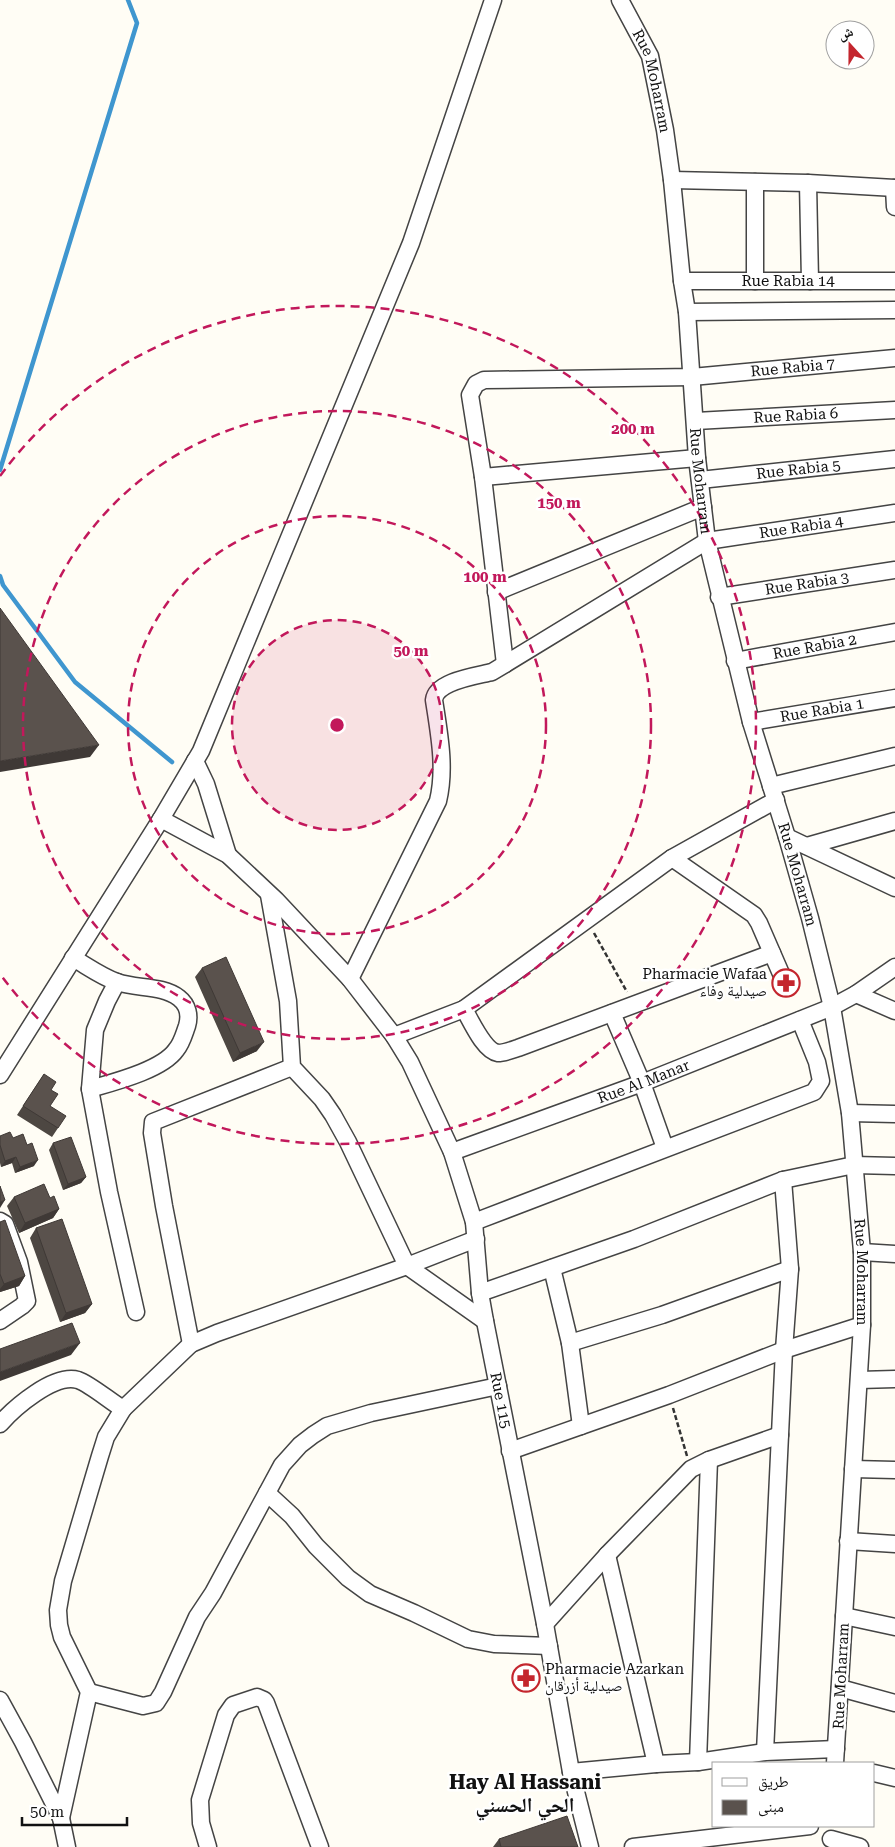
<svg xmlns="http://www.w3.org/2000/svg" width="895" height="1847" font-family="'Roboto Serif','Noto Naskh Arabic',serif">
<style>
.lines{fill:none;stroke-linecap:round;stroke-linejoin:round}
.stream{stroke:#3f96cf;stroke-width:4.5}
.minor-casing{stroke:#444;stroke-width:19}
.path{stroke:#333;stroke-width:2.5;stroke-dasharray:5 2.5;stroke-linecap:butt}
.minor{stroke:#fff;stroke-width:16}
.wall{fill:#4d4742}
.shaded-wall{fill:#3f3936}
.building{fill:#5a524d;stroke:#3f3936}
.ring{fill:none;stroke:#c2185b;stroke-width:2.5;stroke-dasharray:9 6}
.labels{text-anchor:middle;stroke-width:5;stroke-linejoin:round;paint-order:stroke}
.street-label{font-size:15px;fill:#111;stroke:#fff}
.poi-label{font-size:15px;fill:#111;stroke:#fff;text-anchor:end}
.district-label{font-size:20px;font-weight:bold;fill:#111;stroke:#fff}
.centre{fill:#c2185b;stroke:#fff;stroke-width:2.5}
.ring-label{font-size:15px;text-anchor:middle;font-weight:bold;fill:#c2185b;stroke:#fff;stroke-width:5;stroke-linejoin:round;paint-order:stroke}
</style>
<rect width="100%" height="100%" fill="#fffdf5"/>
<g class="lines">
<path class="stream" d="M0 470 137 23 128 0
M0 576 3 585 75 682 172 762"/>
<g class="minor-casing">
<g id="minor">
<path id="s1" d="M620 0 650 56 665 130 672 180 682 281 687 312 697 458 707 541 751 722 787 837 810 918 832 1007 850 1113 862 1252V1325L835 1763"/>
<path d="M672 180 808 183 895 188"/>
<path d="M755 182V281"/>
<path d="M808 183 810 281"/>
<path d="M894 188 895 207"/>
<path id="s2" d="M682 281H895"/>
<path d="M687 312 895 310"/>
<path id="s3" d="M696 421 895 410"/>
<path d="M483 477 697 458"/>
<path id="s4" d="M700 480 895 459"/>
<path d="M496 592 703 507"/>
<path id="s5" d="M719 597 895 570"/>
<path id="s6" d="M735 661 895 632"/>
<path id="s7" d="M505 664 483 477 470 395 476 384 484 380 692 377 895 358"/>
<path id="s8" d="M751 722 895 698"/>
<path d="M195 761 206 784 228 855"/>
<path d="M771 786 895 756"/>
<path id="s9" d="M161 819 228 855 276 900 350 979 394 1036 410 1062 452 1152 474 1222 480 1293 485 1321 545 1624 571 1772 590 1847"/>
<path d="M787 837 895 888"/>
<path d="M807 846 895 821"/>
<path d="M672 858 754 915 759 923 782 976"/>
<path d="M269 895 288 1001 292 1067 322 1099 333 1115 348 1142 407 1266 485 1321"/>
<path d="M73 958C87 966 102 977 117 982 137 989 162 985 179 998 188 1005 190 1016 187 1026 184 1034 182 1043 176 1050 162 1070 114 1082 90 1089"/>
<path id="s10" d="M350 979 438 801C446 768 439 733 434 700 436 681 476 676 492 672L707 541 895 513"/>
<path d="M117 982 107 1001 95 1030 90 1089 109 1192 136 1312"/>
<path d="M856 994 895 1011"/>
<path d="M464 1009C471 1021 484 1051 498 1053 504 1053 512 1050 518 1048L772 953"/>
<path d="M612 1013 642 1083 665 1148"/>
<path d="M394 1036 464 1009 672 858 776 800"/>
<path d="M0 1075 161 819 201 751 411 243 493 0"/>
<path d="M850 1113 895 1114"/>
<path id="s11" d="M452 1152 642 1083 832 1007 856 994 895 967"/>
<path d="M0 1221 5 1224 19 1262 27 1301 22 1306 0 1321"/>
<path d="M474 1222 814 1092 821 1081 817 1062 800 1020"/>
<path d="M862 1252 895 1254"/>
<path d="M552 1268 570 1343 581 1426"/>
<path d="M480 1293 634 1239 783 1180 854 1165 895 1166"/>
<path d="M570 1343 662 1315 790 1269"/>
<path d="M191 1344 164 1206 152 1133 153 1122 292 1067"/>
<path d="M859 1380 895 1379"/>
<path d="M0 1424C14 1408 54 1373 78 1380 90 1384 111 1402 123 1409L191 1344 217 1333 407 1266 476 1239"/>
<path d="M510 1451 669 1395 784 1350 862 1325"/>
<path d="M853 1469 895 1470"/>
<path d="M267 1493 292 1516 316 1546 348 1578 370 1594 414 1613 468 1639 494 1644 549 1646"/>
<path d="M848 1541 895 1544"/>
<path d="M607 1555 656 1764"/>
<path d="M844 1616 895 1627"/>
<path d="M545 1624 607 1555 691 1469 709 1460 780 1435"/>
<path d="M840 1688 895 1703"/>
<path d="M89 1692 143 1706 156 1703 163 1692 197 1617 213 1593 282 1465 300 1445 313 1435 327 1426 371 1413 498 1386"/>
<path d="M0 1700 23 1742 61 1818 67 1847"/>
<path d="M765 1752 784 1350 790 1269 783 1180"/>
<path d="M698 1762 709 1460"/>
<path d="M571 1772 656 1764 698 1762 765 1752 836 1749"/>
<path d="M874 1773 895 1778"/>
<path d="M61 1818 89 1692 62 1637 59 1625 58 1610 63 1581 100 1456 106 1437 123 1409"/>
<path d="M831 1839 860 1847"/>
<path d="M208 1847 201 1823 200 1800 226 1715 233 1705 257 1697 264 1700 266 1703 320 1847"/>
<path d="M633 1847 810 1826"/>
</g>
</g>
<path class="path" d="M594 933 627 992
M673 1408 687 1456"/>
<use href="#minor" class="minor"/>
</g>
<path class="wall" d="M202 968 257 1051 233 1062 195 977Z
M44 1074 51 1090 50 1106 58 1128 52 1137 17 1115Z
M0 1136 13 1138 34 1166 15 1173 12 1163 1 1167 0 1163Z
M53 1143 86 1177 81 1183 63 1190 49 1150Z
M14 1197 50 1198 59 1209 53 1218 19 1233 7 1206Z
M0 1222 25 1276 19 1286 0 1292Z
M36 1228 92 1304 85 1313 60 1322 30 1238Z
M499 1839 577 1847H493Z"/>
<path class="shaded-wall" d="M99 745 90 757 0 772V761Z
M264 1042 257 1051 233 1062 240 1053Z
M16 1157 12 1163 1 1167 5 1161Z
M38 1160 34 1166 15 1173 20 1167Z
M86 1177 81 1183 63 1190 68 1184Z
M5 1200 0 1208V1202Z
M59 1209 53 1218 19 1233 25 1223Z
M25 1276 19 1286 0 1292V1289L4 1284Z
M92 1304 85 1313 60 1322 66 1313Z
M80 1343 71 1355 0 1381V1372Z"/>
<path class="building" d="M0 608 99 745 0 761Z
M226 957 264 1042 240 1053 202 968Z
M44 1074 56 1082 51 1090 58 1094 50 1106 66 1116 58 1128 23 1106Z
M10 1132 13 1138 23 1134 27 1145 32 1143 38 1160 20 1167 16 1157 5 1161 0 1145V1136Z
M71 1137 86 1177 68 1184 53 1143Z
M44 1184 50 1198 54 1196 59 1209 25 1223 14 1197Z
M0 1186 5 1200 0 1202Z
M62 1219 92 1304 66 1313 36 1228Z
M5 1220 25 1276 4 1284 0 1274V1222Z
M72 1323 80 1343 0 1372V1349Z
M567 1816 578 1847H501L499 1839Z"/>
<circle cx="337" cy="725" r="105" fill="#c2185b" fill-opacity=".12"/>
<g class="ring">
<circle cx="337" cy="725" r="105"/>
<circle cx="337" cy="725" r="209"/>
<circle cx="337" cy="725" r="314"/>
<path d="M0 476A419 419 0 1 1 0 974"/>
</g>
<defs>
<g id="pharmacy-ring" transform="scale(1.4375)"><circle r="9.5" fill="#fff" stroke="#c4262e" stroke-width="1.5"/><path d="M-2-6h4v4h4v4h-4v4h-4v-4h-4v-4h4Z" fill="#c4262e"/></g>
</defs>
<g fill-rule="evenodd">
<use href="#pharmacy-ring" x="786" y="983"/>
<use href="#pharmacy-ring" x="526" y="1678"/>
</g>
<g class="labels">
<g class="street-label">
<text dy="5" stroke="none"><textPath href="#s1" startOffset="88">Rue Moharram</textPath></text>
<text dy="5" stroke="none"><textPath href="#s2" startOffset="106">Rue Rabia 14</textPath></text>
<text dy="5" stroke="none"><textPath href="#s7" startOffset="602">Rue Rabia 7</textPath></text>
<text dy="5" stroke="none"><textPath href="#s3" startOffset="100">Rue Rabia 6</textPath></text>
<text dy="5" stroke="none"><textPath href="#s4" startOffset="99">Rue Rabia 5</textPath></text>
<text dy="5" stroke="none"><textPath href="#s1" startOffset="492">Rue Moharram</textPath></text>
<text dy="5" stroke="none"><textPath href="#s10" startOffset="715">Rue Rabia 4</textPath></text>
<text dy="5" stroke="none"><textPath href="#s5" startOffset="89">Rue Rabia 3</textPath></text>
<text dy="5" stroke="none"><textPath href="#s6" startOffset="81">Rue Rabia 2</textPath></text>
<text dy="5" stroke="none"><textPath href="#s8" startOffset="72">Rue Rabia 1</textPath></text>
<text dy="5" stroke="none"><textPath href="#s1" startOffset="898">Rue Moharram</textPath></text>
<text dy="5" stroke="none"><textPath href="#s11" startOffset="204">Rue Al Manar</textPath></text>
<text dy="5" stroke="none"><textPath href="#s1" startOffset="1302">Rue Moharram</textPath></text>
<text dy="5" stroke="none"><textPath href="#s9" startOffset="706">Rue 115</textPath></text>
<text transform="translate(841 1676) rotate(-87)" y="5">Rue Moharram</text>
</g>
<g class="poi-label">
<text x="767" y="979">Pharmacie Wafaa<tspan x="767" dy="17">صيدلية وفاء</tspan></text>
<text x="545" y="1674" text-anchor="start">Pharmacie Azarkan<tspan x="545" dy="17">صيدلية أزرقان</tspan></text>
</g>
<g class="district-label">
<text x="525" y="1789">Hay Al Hassani<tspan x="525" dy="23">الحي الحسني</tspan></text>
</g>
</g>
<circle cx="337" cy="725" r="8" class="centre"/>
<g class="ring-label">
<text x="633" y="434">200 m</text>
<text x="559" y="508">150 m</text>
<text x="485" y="582">100 m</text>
<text x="411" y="656">50 m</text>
</g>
<rect x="712" y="1762" width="162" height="65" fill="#ffffff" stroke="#a0a0a0"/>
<rect x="722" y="1778" width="25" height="8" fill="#ffffff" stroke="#a0a0a0"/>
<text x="758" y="1787" font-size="15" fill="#111111">طريق</text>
<rect x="722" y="1800" width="25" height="15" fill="#5a524d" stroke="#a0a0a0"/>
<text x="758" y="1812" font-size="15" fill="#111111">مبنى</text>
<g transform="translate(850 45) rotate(339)"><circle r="24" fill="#ffffff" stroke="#a0a0a0"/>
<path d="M0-4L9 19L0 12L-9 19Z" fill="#c4262e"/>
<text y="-8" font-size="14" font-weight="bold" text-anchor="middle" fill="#111111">ش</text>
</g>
<path d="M22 1817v8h105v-8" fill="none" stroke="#111111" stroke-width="2.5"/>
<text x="30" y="1817" font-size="15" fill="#111111" stroke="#ffffff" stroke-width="4" paint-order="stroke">50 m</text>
</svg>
